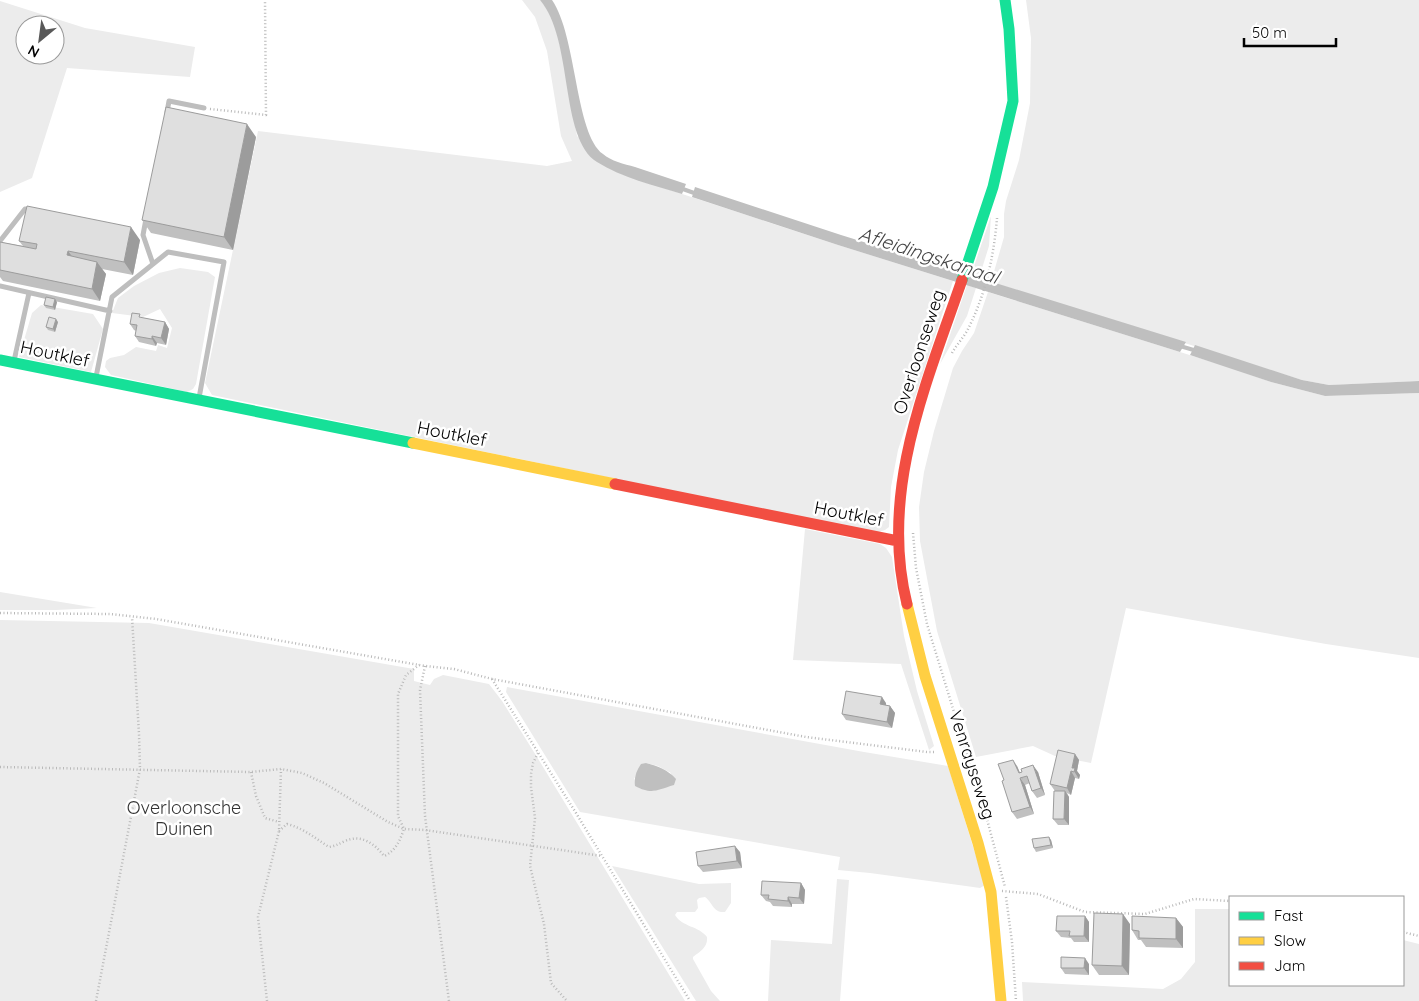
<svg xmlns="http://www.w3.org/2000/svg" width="1419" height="1001" font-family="Quicksand,sans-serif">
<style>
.green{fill:#ececec;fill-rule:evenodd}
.water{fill:#bfbfbf}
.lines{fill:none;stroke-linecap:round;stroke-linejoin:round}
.stream{stroke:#bfbfbf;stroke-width:4}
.path{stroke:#b9b9b9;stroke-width:2.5;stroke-dasharray:1 2.5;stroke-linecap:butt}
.lane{stroke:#bebebe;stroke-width:5}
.fast{stroke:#16e098;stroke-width:11}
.slow{stroke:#ffcf43;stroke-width:11}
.jam{stroke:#f24e42;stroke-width:11}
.wall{fill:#c0c0c0}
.shaded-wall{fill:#9c9c9c}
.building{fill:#dfdfdf;stroke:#9c9c9c}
.labels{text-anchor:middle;stroke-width:5;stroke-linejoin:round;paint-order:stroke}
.street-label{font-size:18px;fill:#000;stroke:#fff}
.park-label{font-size:18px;fill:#333;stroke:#fff}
.water-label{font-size:19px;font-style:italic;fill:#444;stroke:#fff}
</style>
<rect width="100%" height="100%" fill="#fff"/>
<path class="green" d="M522 0H540L545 6 555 26 562 54 577 136 621 174 838 245 953 281 898 450 891 487 889 527 885 530 875 533 212 395 205 383 258 131 547 166 572 161 561 136 547 51 535 17Z
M1026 0H1419V381L1329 385 1302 380 991 282 1004 237V214L1006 201 1019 160 1030 103 1031 38Z
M0 1 85 28 195 47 190 77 67 68 32 178 0 192ZM25 25H55V55H25Z
M991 216 989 246 979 278 971 275Z
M180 268 208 272 215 277 196 384 193 389 187 392 111 375 105 367 106 361 110 358 124 355 136 347 156 351 158 345 167 348 172 328 160 309 143 317 112 313 118 298 134 286 159 273Z
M967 285 976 288 967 316 940 364Z
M988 292 1228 367 1271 382 1325 396 1419 393V658L1326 644 1126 608 1091 763 1055 756 1033 746 976 757 937 631 920 541 919 507 924 472 934 431 953 368 962 351 974 333Z
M41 305 93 314 103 329 91 372 19 357 32 313Z
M805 529 880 544 886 548 892 557 904 636 917 691 934 746 929 750 901 664 793 660Z
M0 592 97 608 56 610H0Z
M0 620 149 623 414 669V681L430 685 434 679 443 675 489 684 502 701 537 757 685 1001H0Z
M507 687 864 752 948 766 985 885 980 888 966 886 870 873 838 870 840 857 580 812 506 692ZM646 763 658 766 671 773 662 788 653 791 634 779 637 773Z
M612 866 699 884 731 883V903L725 912C713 913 713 903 705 897L699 898 697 900 698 908 695 912H677L675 915C682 927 699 926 707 937 708 947 701 951 693 957V959L711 991 720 1001H696Z
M837 879 849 880 840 1001H768L771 940 832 944Z
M1195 909H1230V985H1403V940L1419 944V1001H1023L1022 982 1163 989 1181 979 1195 962Z"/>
<path class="water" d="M540 0H552C577 36 575 134 603 154 611 161 624 164 635 167 652 173 669 178 686 184L682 194C654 185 622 178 597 162 559 138 574 40 540 0Z
M695 187 841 235 1186 342 1180 352 838 245 692 197Z
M1195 345 1302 380 1329 385 1419 381V393L1325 396 1271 382 1190 355Z
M646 763C658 766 668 770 676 779L674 785C657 790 652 795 635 786 634 778 636 771 641 764Z"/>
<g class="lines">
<path class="stream" d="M680 188 697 194
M1180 346 1197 351"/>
<path class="path" d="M210 109 266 115 265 0
M952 353C957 344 965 336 969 327 986 293 994 255 997 218
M913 533 916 568 927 624 988 823 1005 887
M0 613 110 614 156 619 425 666 454 669 492 679 806 737 927 752H936
M425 666 420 690 425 816 449 1001
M492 679 576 813 690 1001
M538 753 533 763 531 774V787L535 818 530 866 544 924 551 983 567 1001
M0 767 251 772 281 769 302 773 324 783 388 822 404 829 425 830 602 856
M251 772 256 796 265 818 279 822
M279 831 287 824C303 828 315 838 329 847 335 846 339 844 345 841 361 834 374 843 384 856 396 851 400 840 404 829L398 816V694L406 675 419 665
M1002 891 1038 894 1085 912 1145 914 1194 899 1230 901
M1006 897 1012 942 1016 1001
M1403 932 1419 936
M96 1001 140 769 139 734 132 617
M267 1001 258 917 279 831 281 769"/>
<path class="lane" d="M167 112 169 101 204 108
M146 219 143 235 153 264
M0 241 25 209 32 211
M0 286 110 311
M14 361 29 293
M96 377 112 297 168 252 224 262 199 398"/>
<path class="fast" d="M962 280 993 187 1013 101 1009 29 1005 0
M0 360 413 443"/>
<path class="slow" d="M413 443 615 484
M907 604 925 676 978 843 991 892 1001 1001"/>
<path class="jam" d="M615 484 898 541
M907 604C879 492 926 384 962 280"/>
</g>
<path class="wall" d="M256 137 233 250 151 233 142 220Z
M140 240 133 275 102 269 106 274 100 301 3 281 0 277V242L23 246 19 241Z
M57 302 55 310 46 308 44 305Z
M142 318 165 322 169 329 166 345 157 343 156 346 139 342 135 336 136 331 134 330 130 324Z
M58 322 55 332 48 330 46 327Z
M886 703V705L890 706 895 713 892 728 846 720 842 714Z
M1075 754 1079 760 1077 771 1080 775 1079 779 1075 778 1071 795 1067 793 1069 797V825H1058L1053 819 1055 791 1050 784Z
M1017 766 1020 773 1038 772 1045 795 1037 798 1032 791 1030 783 1025 785 1034 814 1017 819 1012 812 1004 780Z
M1051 840 1053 848 1036 852 1034 848Z
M740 852 742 868 703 872 698 866Z
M801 883 805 890 804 904H792V907L773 906 770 902 766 901 761 895Z
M1085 916 1089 922V942H1074L1071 938 1061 937 1056 931Z
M1176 918 1183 927V948L1146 947 1141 940H1138L1132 930Z
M1130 924 1129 975H1099L1092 965Z
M1089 964V975L1065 974 1061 968Z"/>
<path class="shaded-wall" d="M247 124 256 137 233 250 224 237Z
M131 227 140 240 133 275 124 262Z
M68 251 77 263 67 255Z
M97 262 106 274 100 301 92 289Z
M55 299 57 302 55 310 53 307Z
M56 319 58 322 55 332 53 329Z
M165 322 169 329 166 345 161 338Z
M152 336 157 343 156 346 152 339Z
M882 697 886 703 885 711 880 704Z
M890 706 895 713 892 728 887 722Z
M1075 754 1079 760 1077 771 1080 775 1079 779 1072 768Z
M1013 760 1017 766 1023 780 1019 773Z
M1033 765 1038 772 1045 795 1041 788Z
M1071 771 1075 778 1071 795 1067 788Z
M1020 778 1025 785 1034 814 1030 807Z
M1065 791 1069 797V825L1064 819Z
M1049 837 1051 840 1053 848 1051 845Z
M735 846 740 852 742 868 737 861Z
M801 883 805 890 804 904 799 898Z
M788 897 792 904V907L788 901Z
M1123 914 1130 924 1129 975 1122 966Z
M1085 916 1089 922V942L1084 936Z
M1176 918 1183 927V948L1176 939Z
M1085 958 1089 964V975L1084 968Z"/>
<path class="building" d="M166 107 247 124 224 237 142 220Z
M27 206 131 227 124 262 68 251 67 255 97 262 92 289 0 270V242L36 249 37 244 19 241Z
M46 297 55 299 53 307 44 305Z
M132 313 140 314 139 317 165 322 161 338 152 336V339L135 336 137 325 130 324Z
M49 317 56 319 53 329 46 327Z
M846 691 882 697 880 704 890 706 887 722 842 714Z
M1058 750 1075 754 1072 768H1075L1074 772 1071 771 1067 788 1050 784Z
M1013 760 1019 773 1022 772 1021 769 1033 765 1041 788 1032 791 1027 776 1020 778 1030 807 1012 812 1002 781 1004 780 998 764Z
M1054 791H1065L1064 819H1053Z
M1049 837 1051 845 1034 848 1032 839Z
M735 846 737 861 698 866 696 852Z
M762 881 801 883 799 898 788 897V901L768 899 769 895H761Z
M1094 913 1123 914 1122 966 1092 965Z
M1057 916H1085L1084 936H1069L1070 931H1056Z
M1132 916 1176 918V939L1139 938V931L1132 930Z
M1061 957 1085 958 1084 968H1061Z"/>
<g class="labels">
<g class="street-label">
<text transform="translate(919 352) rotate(-72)" y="6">Overloonseweg</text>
<text transform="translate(55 354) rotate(12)" y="6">Houtklef</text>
<text transform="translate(452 434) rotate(11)" y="6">Houtklef</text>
<text transform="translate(849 514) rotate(11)" y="6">Houtklef</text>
<text transform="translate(972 765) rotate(72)" y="6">Venrayseweg</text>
</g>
<g class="park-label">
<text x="184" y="814">Overloonsche<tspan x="184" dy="21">Duinen</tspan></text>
</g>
<g class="water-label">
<text transform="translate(929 255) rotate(18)" y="7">Afleidingskanaal</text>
</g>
</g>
<rect x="1229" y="896" width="175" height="90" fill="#ffffff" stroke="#999999"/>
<rect x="1239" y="912" width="25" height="8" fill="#16e098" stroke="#999999"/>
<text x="1274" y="921" font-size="15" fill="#000000">Fast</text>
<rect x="1239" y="937" width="25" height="8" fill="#ffcf43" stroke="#999999"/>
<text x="1274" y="946" font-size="15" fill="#000000">Slow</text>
<rect x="1239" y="962" width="25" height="8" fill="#f24e42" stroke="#999999"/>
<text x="1274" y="971" font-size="15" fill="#000000">Jam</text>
<g transform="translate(40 40) rotate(209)"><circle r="24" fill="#ffffff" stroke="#999999"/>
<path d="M0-4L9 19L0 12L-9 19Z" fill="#595959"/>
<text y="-8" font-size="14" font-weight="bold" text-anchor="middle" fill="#000000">N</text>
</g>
<path d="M1244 38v8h92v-8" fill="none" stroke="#000000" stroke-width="2.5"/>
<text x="1252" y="38" font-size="15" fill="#000000" stroke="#ffffff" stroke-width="4" paint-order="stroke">50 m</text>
</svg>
